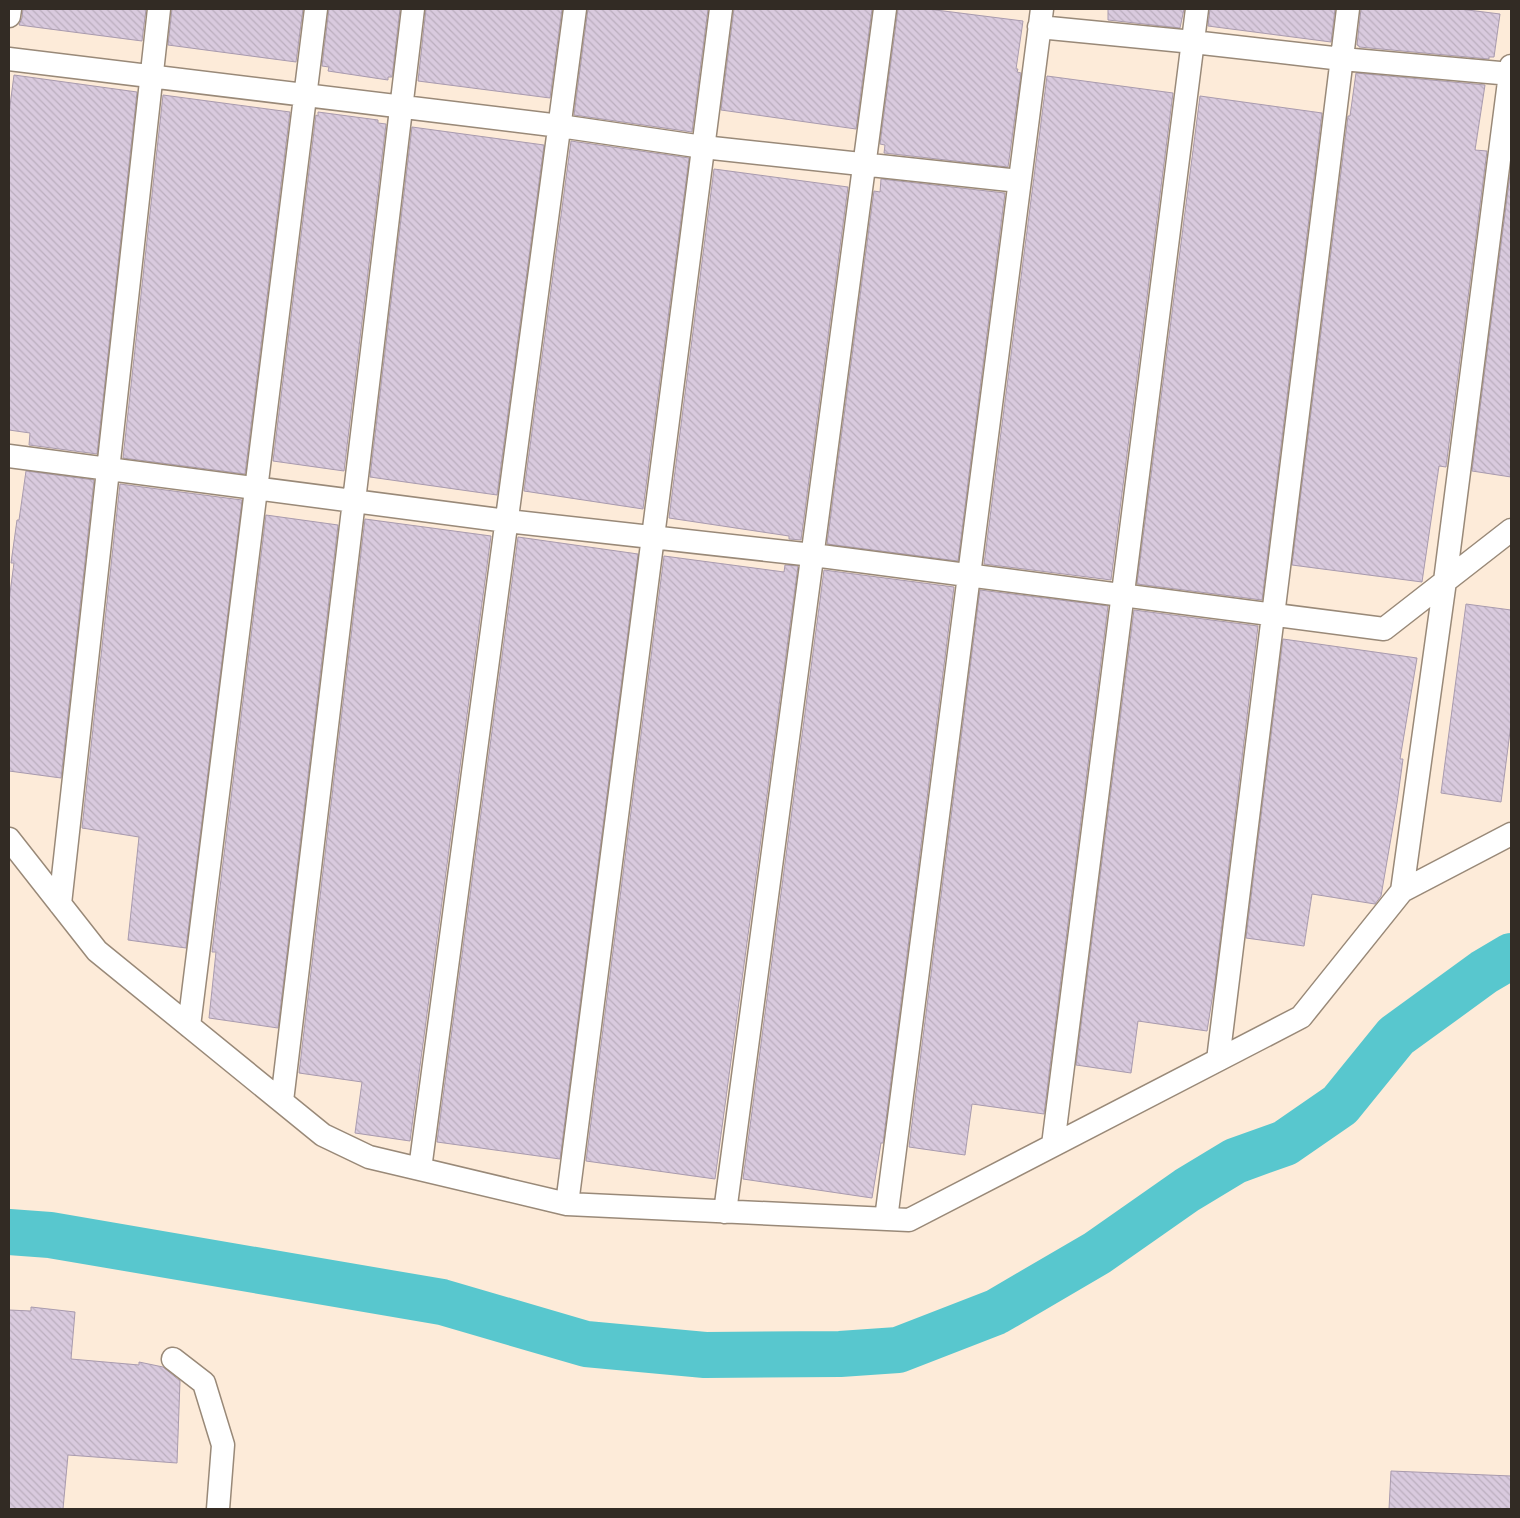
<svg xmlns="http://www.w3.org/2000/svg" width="1520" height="1518" font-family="'Space Grotesk',sans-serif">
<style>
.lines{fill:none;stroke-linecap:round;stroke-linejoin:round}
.river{stroke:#58c7ce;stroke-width:46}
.building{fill:url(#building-back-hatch);stroke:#a99bae}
.street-casing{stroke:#998978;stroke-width:25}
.street{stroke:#fff;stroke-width:22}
</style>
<defs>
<pattern id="building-back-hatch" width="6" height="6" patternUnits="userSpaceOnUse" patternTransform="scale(1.25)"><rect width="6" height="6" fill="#d9cade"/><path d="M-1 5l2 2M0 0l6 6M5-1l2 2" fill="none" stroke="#bbaebe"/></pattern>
</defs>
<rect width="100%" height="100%" fill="#fdebd9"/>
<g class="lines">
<path class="river" d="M9 1232 50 1235 442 1302 586 1344 705 1355 840 1354 898 1350 996 1312 1097 1253 1187 1190 1235 1161 1285 1143 1340 1105 1396 1036 1484 972 1511 956"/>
</g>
<path class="building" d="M23 9H146L142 41 19 25 22 18Z
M172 9H303L296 62 168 45Z
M329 9H400L392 77H388V80L328 71 329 67 322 66Z
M426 9H562L550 98 418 81Z
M588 9H708L692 132 574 115Z
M734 9H872L856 129 721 110Z
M898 9H928L1023 21 1016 69H1018L1017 72 1021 73 1008 167 884 153 885 145 880 144Z
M1108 9H1184L1180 28 1108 20Z
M1210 9H1335L1331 42 1208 26Z
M1361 9H1460L1500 14 1494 57H1489V59L1359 47V46L1357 45Z
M1356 73 1485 85 1475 150 1487 151 1446 467 1439 466 1422 582 1292 565 1348 116H1350Z
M14 75 137 92 97 454 29 445 30 433 9 430V113Z
M1047 76 1173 93 1111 580 984 564Z
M163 95 290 112 245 474 123 458Z
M1200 96 1322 113 1262 600 1137 584Z
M318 112 378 120V123L386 124 344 471 273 461 316 115 318 116Z
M412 127 544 145 497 495 370 477Z
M571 141 689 158 643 509 524 491Z
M1511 167V477L1472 471Z
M714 169 848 187 801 540 789 539V536L669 518Z
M881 179 1005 193 958 561 827 544 874 191 880 192Z
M26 471 94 480 61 778 9 771V600L14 563H11L17 520H19Z
M120 484 242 500 186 948 128 940 139 837 82 828Z
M266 515 338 525 278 1028 209 1018 216 952H212Z
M365 519 491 536 410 1141 355 1133 362 1082 299 1073Z
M518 537 638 554 560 1159 437 1142Z
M664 556 784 572 785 565 798 566 715 1179 586 1161Z
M824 570 954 587 883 1143H881L872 1198 743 1179Z
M980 590 1108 606 1044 1114 972 1104 965 1155 909 1147Z
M1466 604 1511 610V724L1501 802 1441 793Z
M1134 610 1258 626 1215 981 1207 1031 1138 1021 1131 1073 1076 1065Z
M1283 639 1417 658 1400 759H1403L1397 803 1381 896 1375 904 1312 894 1304 946 1246 938Z
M31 1307 75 1312 71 1359 139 1365V1362L163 1367 180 1381 177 1463 68 1455 63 1509H9V1310L31 1311Z
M1391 1471 1511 1476V1509H1389Z"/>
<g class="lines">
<g class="street-casing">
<path id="street" d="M9 16 10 9
M1039 27 1193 42 1342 59 1511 74
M9 59 560 126 703 147 1019 181
M9 456 507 521 813 555 1384 629 1511 530
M9 839 97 951 323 1135 369 1157 567 1204 909 1220 1301 1017 1402 891 1511 834
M1402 891 1445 581 1511 66
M60 904 159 9
M189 1026 316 9
M1218 1060 1348 9
M282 1101 413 9
M1053 1145 1197 9
M420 1169 575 9
M567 1204 721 9
M725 1212 885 9
M886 1219 1042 9
M173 1359 204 1383 223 1445 218 1509"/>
</g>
<use href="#street" class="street"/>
</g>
<rect width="1520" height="1518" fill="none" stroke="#322b24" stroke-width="20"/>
</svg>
